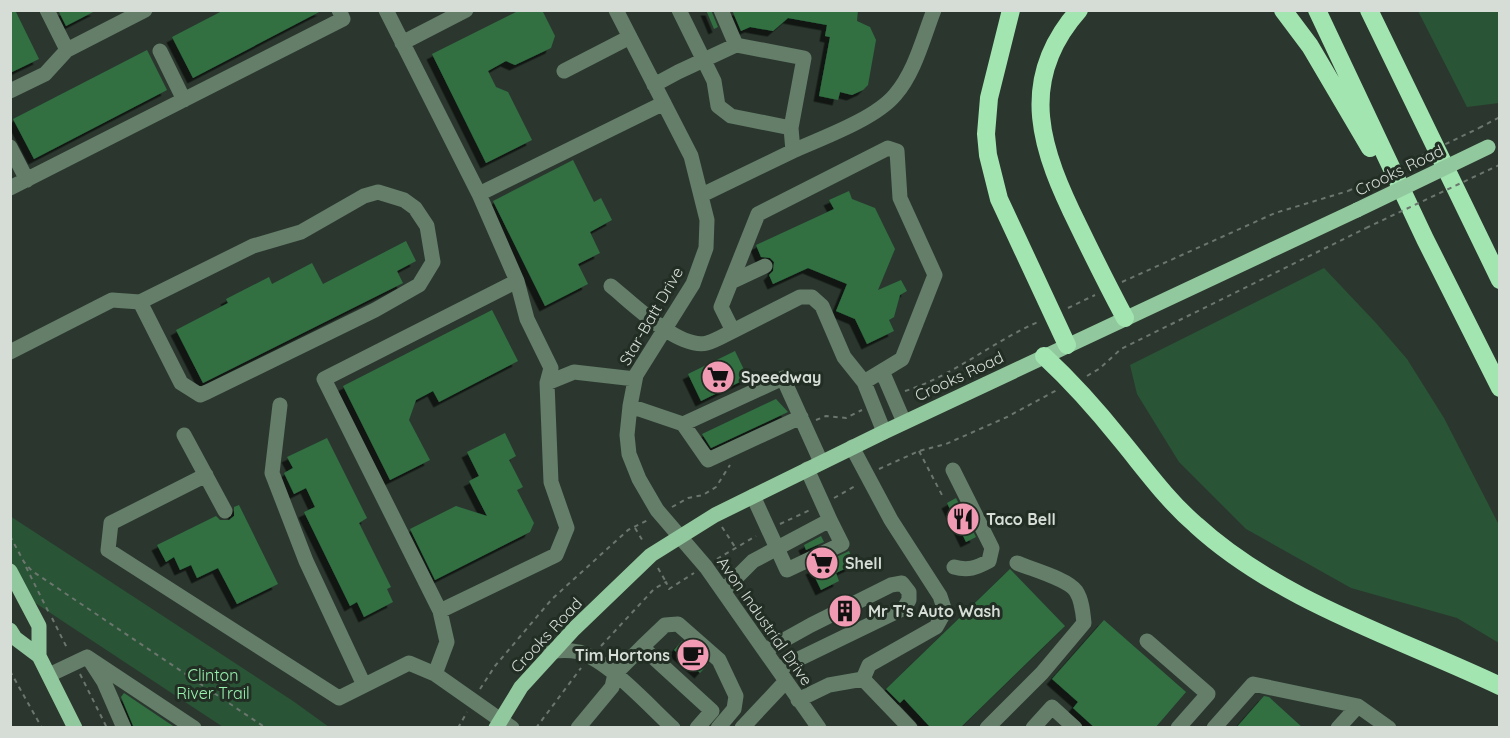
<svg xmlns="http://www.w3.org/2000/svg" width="1510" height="738" font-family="Quicksand,sans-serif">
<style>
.green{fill:#295435}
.building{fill:#307043;filter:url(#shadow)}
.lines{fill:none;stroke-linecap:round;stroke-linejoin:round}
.path{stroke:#6b766e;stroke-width:2;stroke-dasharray:4.5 4.5;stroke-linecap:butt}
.minor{stroke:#647e69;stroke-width:15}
.major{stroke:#91c89d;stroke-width:15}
.highway{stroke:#a2e5b1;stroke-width:18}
.path-bridge{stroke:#6b766e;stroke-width:2;stroke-dasharray:4.5 4.5;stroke-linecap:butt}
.major-bridge{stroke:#91c89d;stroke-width:15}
.labels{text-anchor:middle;stroke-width:6;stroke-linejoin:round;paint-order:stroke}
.street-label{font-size:16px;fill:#d6ddd7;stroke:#222d24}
.poi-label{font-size:16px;font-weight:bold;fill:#d6ddd7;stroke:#222d24;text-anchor:start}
.park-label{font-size:16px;fill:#97f1ad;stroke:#222d24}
</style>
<defs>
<filter id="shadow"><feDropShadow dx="-5.5" dy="5.5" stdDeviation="0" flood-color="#0009"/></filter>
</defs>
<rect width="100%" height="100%" fill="#2b372e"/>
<path class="green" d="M1418 11H1499V103L1467 107Z
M1324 268 1376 323 1407 359 1444 418 1499 525V643L1457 618 1351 588 1246 529 1179 462 1137 394 1130 365Z
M10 516 293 701 329 727H223L11 587Z"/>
<path class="building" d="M10 10H15L39 59 10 73Z
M58 10H97L66 26Z
M224 10H323L193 78 172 37Z
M520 10H542L555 36 551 48 515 65 506 61 488 71 496 87 508 92 532 140 486 163 432 54Z
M706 10H711L718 27 714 29Z
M732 10H858L857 21 870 27 876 40 868 85 863 90 852 95 840 92 838 100 819 96 830 37 825 36 827 25 788 18 773 31 750 27 741 31Z
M147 50 167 90 34 159 13 119Z
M573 160 594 202 601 198 612 220 590 232 600 253 578 264 588 284 545 306 493 201Z
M849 191 852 199 875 208 895 249 878 290 901 280 907 291 900 295 894 317 889 320 894 331 867 344 855 319 836 311 847 284 808 268 773 284 769 275 773 271 774 262 770 258 761 257 756 245 834 209 829 200Z
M406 241 416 261 397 271 403 283 203 383 176 330 228 303 226 299 269 277 272 284 312 263 323 284Z
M492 310 518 361 439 402 433 391 416 400 409 420 430 460 390 480 343 386Z
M735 351 748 378 701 401 688 374Z
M776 399 788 412 711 448 702 434Z
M505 433 516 456 509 460 523 487 517 490 534 523 530 532 435 580 410 529 456 506 487 516 469 481 479 476 467 452Z
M327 438 367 518 359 523 391 587 387 589 393 602 364 617 357 602 350 606 304 512 315 507 306 488 294 494 284 473 293 468 287 457Z
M956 498 976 537 966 542 947 503Z
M239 505 278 584 237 604 218 568 197 578 191 565 180 570 174 557 166 562 157 545 216 516 220 520H229L234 516V507Z
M821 536 824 542 806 550 804 545Z
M849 551 855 564 836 573 839 581 821 590 811 569Z
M1010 569 1065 626 960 728H931L904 699 900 703 886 689Z
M1104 620 1186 692 1155 728H1095L1073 708 1078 702 1052 679Z
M682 641 708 664 700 673 674 650Z
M124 693 176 728H134L121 697Z
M1264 696 1269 697 1303 728H1236Z"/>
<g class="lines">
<path class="path" d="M1479 128 1500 117
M1497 166 1500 165
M1122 282 1275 213 1348 191
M1068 308 1095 295
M1087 376 1099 369 1121 349 1366 228
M905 391C953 376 992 342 1038 322
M816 420 826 416 846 418 862 410
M919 451 942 495
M879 469 919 451 946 444 1007 417 1057 390
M834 498 857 485
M672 507 688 498 703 495 716 487 730 465
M780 524 810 510
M722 527 735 547
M635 528 644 543
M10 536 24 562 32 571 266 728
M717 559 756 536
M26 567 49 613
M658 568 666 582
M52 618 68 650
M601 646 654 589 666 582 669 589 694 573
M10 671 42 728
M80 674 107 728
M480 689 495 666 552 599 628 530 648 520
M458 728 467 712
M536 728 581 668"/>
<path class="minor" d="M47 10 67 50
M386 10 479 194 517 281 324 379 440 611 556 555 567 528 551 482 547 383 574 372 635 379
M616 10 691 156 707 220 706 248 693 284 636 375 630 406 627 435 629 454 639 479 657 510 706 567 819 728
M679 10 714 81 718 106 731 116 791 128
M721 10 736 45
M402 43 466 10
M160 51 184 100
M564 71 630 37
M654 85 678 72 736 45 804 58 791 128 793 151 702 195
M10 91 45 74 67 50 145 10
M10 147 27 180
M793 151C822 138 875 119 895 95 915 72 923 38 934 10
M10 188 343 19 339 10
M479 194 664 103
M517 281 527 319 551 368 547 383
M731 282 765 266
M611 286C632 303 679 350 707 343 715 341 725 335 733 331L721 307 758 214 888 148 897 151 900 198 935 275 902 359 864 382 884 432
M733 331 800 297H812L822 306 844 357 864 382
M10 352 112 300 140 302 181 383 200 395 207 392 375 310 419 285 433 262 427 226 415 208 404 200 378 192 364 196 301 232 253 246 140 302
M882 371 904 422
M280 405 272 473 306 561 364 685
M630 406 683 424 783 378 821 462
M683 424 708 460 801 417
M184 435 225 511
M852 447 891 520 940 596 945 611 936 627 869 665 863 679
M953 470 992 548 989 561C976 568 968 571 954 567
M206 475 111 523 108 550 339 698 409 663 435 674
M753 496 787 570 842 544 830 520
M723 591 753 561 830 520 807 469
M440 611 447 642 435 674 512 728
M1147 641 1208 694 1178 728
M642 647 665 625 678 624 719 660 736 696 734 709 718 728
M766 650 811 625 891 585 902 583 909 592V600L904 608 778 669
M551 652C560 650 569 650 579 652 609 661 649 706 673 728
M87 657 194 728
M91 662 104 682 124 728
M49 675 87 657
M798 700 829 685 863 679 910 728
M578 728 612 687 615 674 642 647 712 711 697 728
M742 728 786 681
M987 728 1042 673 1084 623C1083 613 1082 600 1076 591 1068 579 1031 569 1017 563
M1033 728 1052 707 1075 728
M1214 728 1253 684 1358 706 1389 728
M1338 728 1358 706"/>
<path class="major" d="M10 571 39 626V656
M10 630 15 638 39 656 75 728
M496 728 521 687 574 629 651 555 715 515 884 432 1357 210"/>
<path class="highway" d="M1011 10 989 98 986 134 988 155 999 199 1067 345
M1079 10C1015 82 1042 152 1079 227 1094 258 1109 288 1125 318
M1283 10 1310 46 1370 148
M1317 10 1425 239 1500 388
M1369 10 1500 280
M1044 356C1072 382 1097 410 1121 440 1145 469 1167 500 1196 525 1279 601 1399 638 1500 686"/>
<path class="path-bridge" d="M1348 191 1479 128
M1366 228 1497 166"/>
<path class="major-bridge" d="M1357 210 1488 147"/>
</g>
<defs>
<g id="supermarket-disc" transform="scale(1.725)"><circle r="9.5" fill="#f19ab3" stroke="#222d24"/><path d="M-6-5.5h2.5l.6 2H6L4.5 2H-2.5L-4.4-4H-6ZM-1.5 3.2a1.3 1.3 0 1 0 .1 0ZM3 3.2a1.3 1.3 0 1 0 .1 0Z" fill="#111"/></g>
<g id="restaurant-disc" transform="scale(1.725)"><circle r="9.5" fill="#f19ab3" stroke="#222d24"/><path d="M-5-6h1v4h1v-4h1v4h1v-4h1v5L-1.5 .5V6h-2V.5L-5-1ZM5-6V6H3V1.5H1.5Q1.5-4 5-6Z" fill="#111"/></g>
<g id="building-disc" transform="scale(1.725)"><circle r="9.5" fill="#f19ab3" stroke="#222d24"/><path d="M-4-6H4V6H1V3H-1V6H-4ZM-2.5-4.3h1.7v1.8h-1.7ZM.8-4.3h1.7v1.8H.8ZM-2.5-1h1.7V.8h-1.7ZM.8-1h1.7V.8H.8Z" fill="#111"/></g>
<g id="cafe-disc" transform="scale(1.725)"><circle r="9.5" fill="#f19ab3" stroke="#222d24"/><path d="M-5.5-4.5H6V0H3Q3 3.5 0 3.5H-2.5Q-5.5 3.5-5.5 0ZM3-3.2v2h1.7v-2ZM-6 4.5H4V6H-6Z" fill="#111"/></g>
</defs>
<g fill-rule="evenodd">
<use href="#supermarket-disc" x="718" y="377"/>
<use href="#restaurant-disc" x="963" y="519"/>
<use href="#supermarket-disc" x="822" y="563"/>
<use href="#building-disc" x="845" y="611"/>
<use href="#cafe-disc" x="693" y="655"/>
</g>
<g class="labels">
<g class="street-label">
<text transform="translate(1399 170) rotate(-26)" y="6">Crooks Road</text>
<text transform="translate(651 316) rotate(-60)" y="6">Star-Batt Drive</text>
<text transform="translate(959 376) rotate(-25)" y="6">Crooks Road</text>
<text transform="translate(765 621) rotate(55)" y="6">Avon Industrial Drive</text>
<text transform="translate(546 635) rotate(-47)" y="6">Crooks Road</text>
</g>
<g class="poi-label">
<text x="741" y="383">Speedway</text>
<text x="986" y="525">Taco Bell</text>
<text x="845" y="569">Shell</text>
<text x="868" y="617">Mr T's Auto Wash</text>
<text x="670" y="661" text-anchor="end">Tim Hortons</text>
</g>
<g class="park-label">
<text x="213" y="681">Clinton<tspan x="213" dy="18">River Trail</tspan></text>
</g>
</g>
<rect width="1510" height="738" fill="none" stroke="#d6ddd7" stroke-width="24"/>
</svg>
